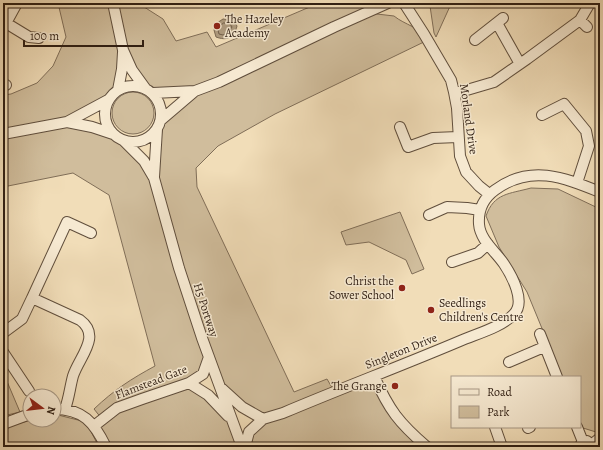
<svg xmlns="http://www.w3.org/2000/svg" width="603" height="450" font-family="Alegreya,serif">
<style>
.green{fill:#d0bd9c;stroke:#806e58;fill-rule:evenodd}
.water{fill:#af9c80;stroke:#7c6a54}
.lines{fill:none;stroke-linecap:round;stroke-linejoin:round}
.shore{stroke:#705e4a;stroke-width:1}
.minor-casing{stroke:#604e3c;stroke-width:12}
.minor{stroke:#f6e9d1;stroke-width:10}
.poi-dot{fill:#8f2418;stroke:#f6e9d1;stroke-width:1.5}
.labels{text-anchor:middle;stroke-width:3;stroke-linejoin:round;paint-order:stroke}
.poi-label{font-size:12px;fill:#301f13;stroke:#f6e9d1;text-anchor:start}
.street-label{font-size:12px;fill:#301f13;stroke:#f6e9d1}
</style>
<rect width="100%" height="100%" fill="#f1ddb8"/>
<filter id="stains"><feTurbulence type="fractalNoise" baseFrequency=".005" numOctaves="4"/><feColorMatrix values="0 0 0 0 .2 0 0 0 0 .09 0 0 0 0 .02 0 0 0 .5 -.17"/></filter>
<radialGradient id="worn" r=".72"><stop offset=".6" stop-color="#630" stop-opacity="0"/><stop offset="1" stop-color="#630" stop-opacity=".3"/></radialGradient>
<path class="green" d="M58 3H141V5L163 19 176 41 207 32 216 47 319 3H374L360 12 394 16C405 25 420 27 428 40L275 114 218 146 196 168 197 187 294 392 327 379 334 391 374 376 379 386 427 447H245L263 419 219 386 209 358 203 374 189 383 231 419 242 447H106L94 426 102 419 94 409C114 390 131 379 155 366L109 195 73 173 3 187V95L11 94 37 83 53 66 66 37ZM124 51 145 88 153 93 194 88 161 120 162 131 154 177 124 141 113 134 68 122 108 100 118 90Z
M432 3H453L451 4 436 37 434 33 430 6Z
M112 113a21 21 0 1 1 42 0a21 21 0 1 1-42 0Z
M531 188 558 189 600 209V429L596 432 583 428 580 421V377H562L527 292 499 247 486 216C494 193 509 194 531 188Z
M400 212 424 269 412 274 406 260 369 242 346 245 341 232Z
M3 372 20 412 3 416Z
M54 414 86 422 99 447H3V428L31 420H54Z"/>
<path class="water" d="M223 19 233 20 237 26C234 38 227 41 216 37L214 30 217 23Z"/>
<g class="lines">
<path class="shore" d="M224 23 230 24 232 27 228 33 223 35 219 34 218 30 220 26Z"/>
<g class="minor-casing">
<path id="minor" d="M17 3 6 23 29 37 39 38
M113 3 123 50 132 70 145 88
M404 3 424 34 451 80 454 92 457 108 460 156 466 172 479 186 489 194
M580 20 587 27
M497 23 520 64
M475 40 503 18
M3 85H6
M105 114a28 28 0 1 1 56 0a28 28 0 1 1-56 0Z
M118 90 122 69 123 52
M454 92H460L494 82 527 59 580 20 590 3
M153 93 195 91 219 82 334 27 388 3
M542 115 564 104 586 131 589 146 577 183
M161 120 195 91
M67 122 92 127 113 134
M400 127 408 147 433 138 458 137
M3 134 67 122 108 100
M124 141 144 161 154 178 179 268 202 338 242 447
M154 177 157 129
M429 215 447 207 467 208 480 210
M452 262 478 253 488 244
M3 333 22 319 32 298
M540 334 557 377
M3 352 29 391
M509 362 544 347
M374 376C389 410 399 423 427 447
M189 383 208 395 228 416
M220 387 242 407 263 419
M54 409C83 409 94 422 106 447
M65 409C69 398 70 387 73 376 79 357 102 336 80 320L32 298 67 222 91 233
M3 424 30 414
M94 426 117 408 142 399 189 383 203 374 209 357
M495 427 502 447
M577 427 583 442
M528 428 530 427
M591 445 600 438
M245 447 249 432 263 419 283 413C342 388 401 366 460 341 476 334 502 327 514 314 526 302 512 276 504 264 496 252 480 240 479 224 478 210 484 198 495 190 530 164 563 177 600 192
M580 447 581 444 587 441 590 444 591 447"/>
</g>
<use href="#minor" class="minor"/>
</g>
<g class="poi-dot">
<circle cx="217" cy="26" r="4"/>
<circle cx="402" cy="288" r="4"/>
<circle cx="431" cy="310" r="4"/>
<circle cx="395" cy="386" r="4"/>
</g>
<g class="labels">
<g class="poi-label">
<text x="225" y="23">The Hazeley<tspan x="225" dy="14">Academy</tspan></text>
<text x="394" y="285" text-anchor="end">Christ the<tspan x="394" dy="14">Sower School</tspan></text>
<text x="439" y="307">Seedlings<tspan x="439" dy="14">Children's Centre</tspan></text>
<text x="387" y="390" text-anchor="end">The Grange</text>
</g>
<g class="street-label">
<text transform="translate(469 119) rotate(82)" y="4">Morland Drive</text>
<text transform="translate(206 310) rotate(72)" y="4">H5 Portway</text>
<text transform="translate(401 351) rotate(-22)" y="4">Singleton Drive</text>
<text transform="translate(151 382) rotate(-21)" y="4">Flamstead Gate</text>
</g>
</g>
<rect width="603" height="450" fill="none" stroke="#f1ddb8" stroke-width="16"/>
<rect x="4" y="4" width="595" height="442" fill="none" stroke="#301f13" stroke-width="2"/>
<rect x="8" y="8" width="587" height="434" fill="none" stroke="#301f13"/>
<rect x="451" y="376" width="130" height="52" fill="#f6e9d1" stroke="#a79885"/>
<rect x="459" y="389" width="20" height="6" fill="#f6e9d1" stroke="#a79885"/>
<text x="487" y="396" font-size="12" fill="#301f13">Road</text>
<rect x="459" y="406" width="20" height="12" fill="#d0bd9c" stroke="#a79885"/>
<text x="487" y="416" font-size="12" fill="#301f13">Park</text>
<g transform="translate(42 408) rotate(105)"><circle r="19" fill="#f6e9d1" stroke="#a79885"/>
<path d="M0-3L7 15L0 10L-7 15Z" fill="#8f2418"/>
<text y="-6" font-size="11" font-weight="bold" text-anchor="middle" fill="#301f13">N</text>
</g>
<path d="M24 40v6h119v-6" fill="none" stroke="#301f13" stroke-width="2"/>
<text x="30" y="40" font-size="12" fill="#301f13" stroke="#f6e9d1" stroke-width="3" paint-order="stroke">100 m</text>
<rect width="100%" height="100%" filter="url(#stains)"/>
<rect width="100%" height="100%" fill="url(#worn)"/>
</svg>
